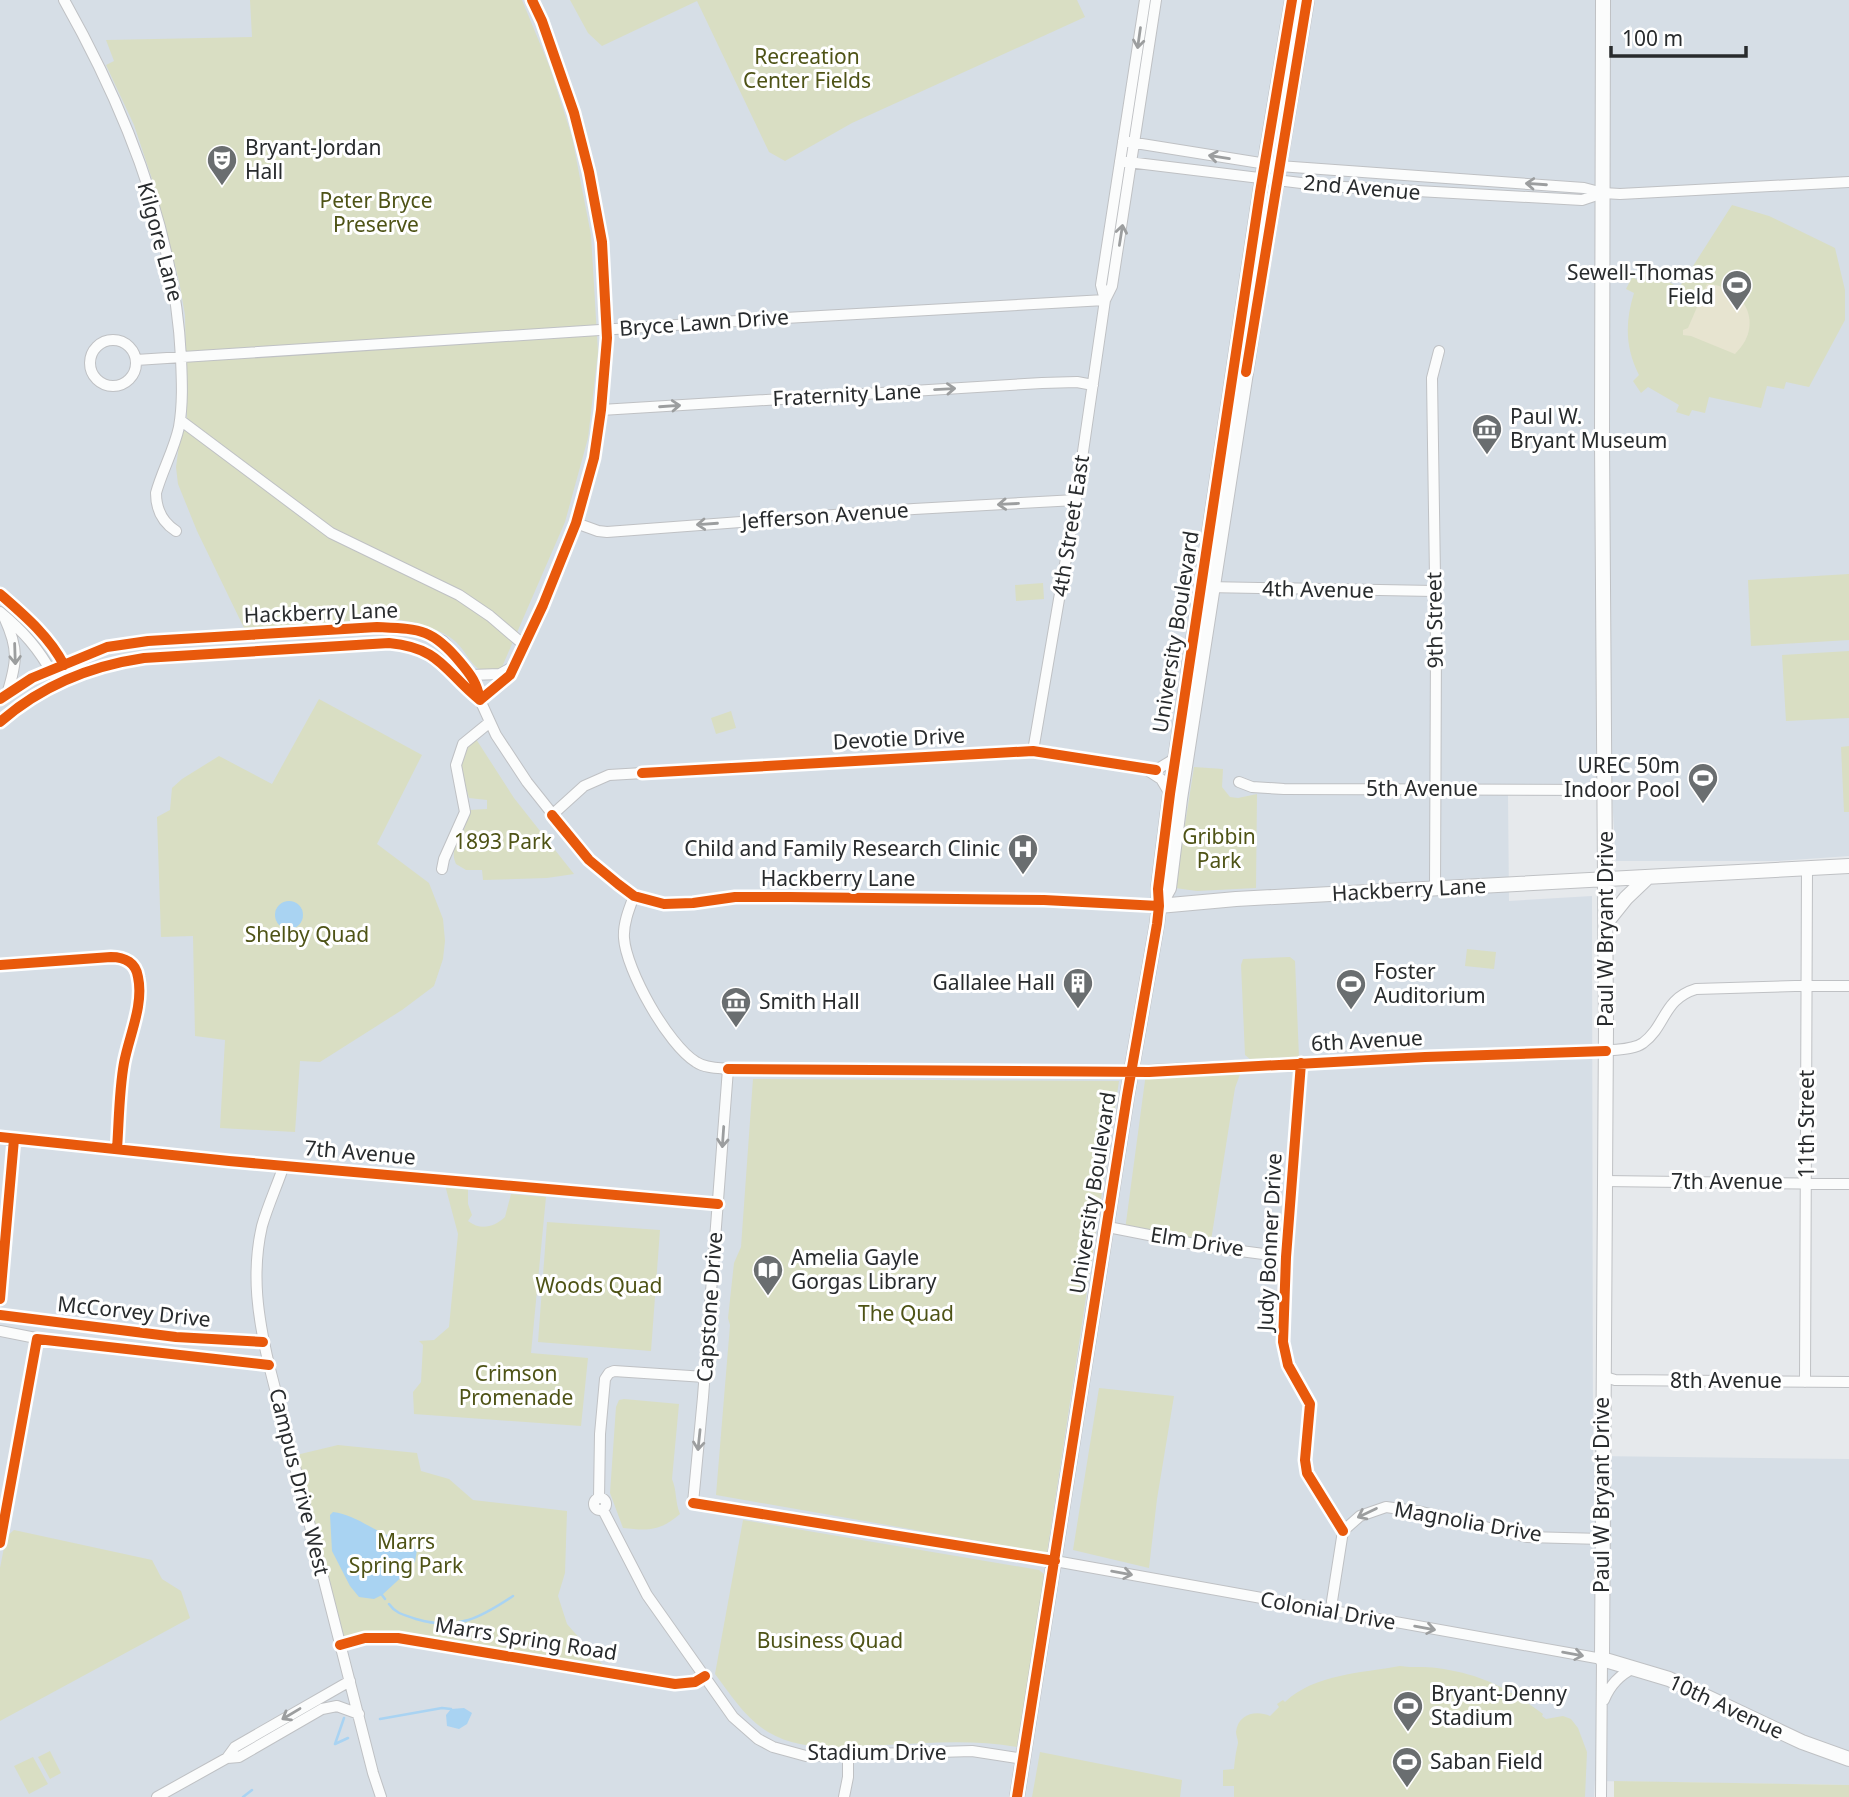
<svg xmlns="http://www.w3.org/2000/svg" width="1849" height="1797" font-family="'Noto Sans',sans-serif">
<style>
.built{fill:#d6dee6}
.green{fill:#d9dec3}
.sand{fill:#e7e4d0}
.water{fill:#a9d3f2}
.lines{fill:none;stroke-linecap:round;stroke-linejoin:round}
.stream{stroke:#a9d3f2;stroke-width:2.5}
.minor-casing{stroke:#bfc1c4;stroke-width:12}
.major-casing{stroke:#bfc1c4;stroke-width:16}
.minor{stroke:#fbfcfc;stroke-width:10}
.major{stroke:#fbfcfc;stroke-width:14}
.cycleway-casing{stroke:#fff;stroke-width:15}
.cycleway{stroke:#e8590c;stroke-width:10}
.oneway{stroke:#9c9e9f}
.labels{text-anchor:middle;stroke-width:6;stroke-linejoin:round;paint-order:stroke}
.park-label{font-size:21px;fill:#4e5316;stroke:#fff}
.poi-label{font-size:21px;fill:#282b2d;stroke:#fff;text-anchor:start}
.street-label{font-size:21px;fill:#282b2d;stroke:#fff}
</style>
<rect width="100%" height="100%" fill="#e6e9ec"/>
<path class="built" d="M0 0H1849V856L1778 861H1616L1612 797 1508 795 1509 901 1592 896 1593 1456 1849 1459V1785L1595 1781 1594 1797H0Z"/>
<path class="green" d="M250 0H522L550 68 572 137 591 235 598 352 588 438 565 522 502 667C475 681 472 658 456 642 442 629 420 624 401 620L244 628 197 531 178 484 176 467 179 445 187 416 185 315 179 281 154 185 134 125 106 65 114 61 106 40 252 37Z
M570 0H1077L1085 17 852 123 785 161 769 152 697 1 602 46 588 33Z
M1732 205 1769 216 1835 248 1845 290V320L1809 387 1786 382 1784 389 1767 386 1761 408 1709 397 1705 413 1692 410 1689 416 1676 412 1679 405 1648 387 1641 393 1633 381 1639 375C1625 347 1625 322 1634 293L1626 289 1632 277 1640 281 1647 268 1679 288Z
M1849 574V640L1751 646 1748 580Z
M1043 583 1044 599 1016 601 1015 585Z
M1849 651V718L1786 721 1782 655Z
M319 699 422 755 377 844 429 883 443 919 445 941 443 959 434 986 402 1010 320 1062 300 1061 295 1132 220 1128 225 1040 195 1036 193 936 161 937 157 817 170 810 172 788 182 779 219 756 272 784Z
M731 711 736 728 716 734 711 718Z
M476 739 514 798 574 874 547 878 483 880 482 870H466L456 864C449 849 460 841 465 827 466 821 467 815 469 810L487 809V800L469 798 460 768 467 746Z
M1849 746V812H1844L1841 747Z
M1194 767 1223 769 1222 787 1230 797 1238 798 1257 794 1256 888 1197 891 1175 888Z
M1467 949 1496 952 1494 969 1465 966Z
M1290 957 1295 961 1299 1057 1251 1060 1245 1055 1241 965 1243 959Z
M1243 1066 1235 1088 1210 1247 1125 1230 1146 1073Z
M753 1079 1119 1081 1047 1553 716 1495 730 1325 728 1318 734 1263 741 1247Z
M445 1185 468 1189V1204L472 1215 468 1221C481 1231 494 1227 505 1217L511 1194 546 1197 531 1353 588 1358 581 1426 414 1414 413 1392 421 1382 423 1345 419 1341 434 1340 449 1327 458 1234Z
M547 1222 660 1230 651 1351 538 1342Z
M1099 1388 1174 1396 1157 1499 1149 1568 1073 1550Z
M624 1399 679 1404 672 1479C677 1491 675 1502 680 1514 660 1531 649 1531 623 1528L610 1493 616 1407 619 1400Z
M338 1445 417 1453 421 1471 449 1479 473 1500 567 1511 565 1573 558 1596 567 1624 609 1672 397 1638 340 1645 292 1456Z
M743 1520 1039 1570 1044 1574 1041 1616 1017 1747C973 1739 928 1743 884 1745 845 1746 803 1753 768 1732 745 1718 731 1695 715 1674Z
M14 1530 152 1560 162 1579 181 1591 190 1618 0 1721V1568L6 1537Z
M1400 1666C1412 1668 1425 1666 1437 1668 1481 1674 1508 1688 1543 1714L1542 1716 1546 1719 1563 1716 1571 1719 1578 1728 1587 1752 1585 1797H1234V1786H1223V1770L1234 1769C1235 1758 1236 1752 1238 1743 1238 1739 1236 1736 1236 1732 1238 1713 1257 1710 1270 1716L1279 1707 1277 1704 1283 1700 1285 1702C1314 1674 1362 1673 1400 1666Z
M50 1751 61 1773 50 1779 38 1757Z
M1040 1752 1182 1780 1180 1797H1032Z
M33 1757 48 1784 29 1794 14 1766Z
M1614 1781 1849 1785V1797H1614Z"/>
<path class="sand" d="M1707 284C1746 286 1765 326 1735 354L1691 336 1683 335V330L1688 328Z"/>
<path class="water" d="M275 915a14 14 0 1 1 28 0a14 14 0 1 1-28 0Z
M333 1512C360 1515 379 1538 410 1541L417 1550 415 1562 407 1572 382 1595 374 1599 359 1597 350 1586 332 1551 330 1515Z
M464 1708 472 1713 467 1724 459 1729 447 1726 446 1715 451 1709Z"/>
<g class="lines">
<path class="stream" d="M382 1595 385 1599
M389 1604C396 1614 405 1615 416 1619 457 1631 480 1618 513 1596
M380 1719 442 1708 451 1709
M335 1744 344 1718
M335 1744 348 1738
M243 1797 252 1790"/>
<g class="minor-casing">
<path id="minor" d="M64 0C125 108 175 232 181 358 182 381 183 404 179 427 174 450 162 471 156 493 156 509 162 522 176 531
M1123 141 1279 166 1584 188 1603 193 1620 194 1849 182
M1120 161 1326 186 1582 200 1603 193
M1105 300 1101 285 1145 0
M90 363a23 23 0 1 1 46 0a23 23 0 1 1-46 0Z
M136 360 785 318 1105 300
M601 410 1042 383 1077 382 1093 385
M180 420 331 533 459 595 490 616 524 645
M576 523 598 531 607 532 914 509 1076 500
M1206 587 1434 591
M0 594 50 642 66 669
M0 612C23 631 39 649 53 675
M4 617C19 649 17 662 7 694
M471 675 500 674 511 668
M0 699 32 678 107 647 148 641 377 627 413 628 443 641 476 681 480 700 496 735 527 782 589 860 634 896 664 904 693 903 735 897H790L1044 900 1159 906
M480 700 510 675 543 605 576 523 594 458 601 410 607 338 602 242 589 172 574 113 542 21 532 0
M0 722C41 686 90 666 144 658L389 643C441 648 444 671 480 700
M1033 751 1076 500 1105 300 1112 286 1156 0
M1147 770 1161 779 1170 794
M1239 782 1252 787 1284 789 1605 790
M552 815 584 786 609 775 1017 751 1048 752 1156 770 1176 758
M442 869 444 859 465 812 456 765 463 744 490 722
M1435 889 1436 643 1432 378 1439 351
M634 896C629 909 623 924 624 938 626 970 668 1045 696 1062 705 1068 717 1068 728 1069L703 1397 693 1503
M1301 1063 1286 1257 1283 1342 1288 1365 1310 1404 1305 1460 1307 1473 1343 1531 1332 1601 1333 1612
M1131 1071 1425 1057 1606 1051C1618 1049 1633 1050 1643 1043 1666 1026 1663 999 1696 989L1795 986H1849
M0 1137 229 1161 718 1204
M284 1165C277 1186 268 1205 262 1226 251 1274 258 1318 269 1365L373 1773 381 1797
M1604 1181 1849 1184
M1108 1227 1210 1247 1286 1257
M0 1299 14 1139
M0 1315 176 1337 263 1342
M0 1331 51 1341 269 1365
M1602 1376 1615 1380 1849 1382
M1805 1382 1807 867
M594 1504a6 6 0 1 1 12 0a6 6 0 1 1-12 0Z
M599 1498 600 1434 605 1379 609 1373 614 1371 705 1377
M603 1510 647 1595 733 1717 758 1739 773 1747 806 1756 972 1751 1024 1759
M1343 1531 1360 1516 1386 1507 1422 1512 1527 1537 1602 1539
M0 1543 37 1339
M1055 1561 1602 1659 1601 1797
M340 1645 365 1638H398L675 1684 695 1682 705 1676
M1604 1700C1610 1685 1619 1675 1634 1668
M227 1758 235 1747 350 1681
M157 1797 227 1758 239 1757 322 1709 337 1706 359 1714
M844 1797 848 1777V1756"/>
</g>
<g class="major-casing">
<path id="major" d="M1603 0 1602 440 1606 1026 1602 1659 1669 1679 1802 1742 1849 1759
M1160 904 1169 888 1180 799 1258 295 1307 0
M1159 906 1236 899 1849 866
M1606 923 1626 898 1647 878
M1017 1797 1127 1096 1157 924 1159 906 1158 889 1170 794 1260 192 1292 0"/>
</g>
<use href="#minor" class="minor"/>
<use href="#major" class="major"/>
<g class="cycleway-casing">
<path id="cycleway" d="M1246 372 1307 0
M0 594C24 615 49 636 64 665
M0 699 32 678 107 647 148 641 377 627C419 629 432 628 460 662 471 675 477 683 480 700
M480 700 510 675 543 605 576 523 594 458 601 410 607 338 602 242 589 172 574 113 542 21 532 0
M0 722C41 686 90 666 144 658L389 643C441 648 444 671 480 700
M642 773 1033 751 1156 770
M552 815 589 860 618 884 634 896 664 904 693 903 735 897H790L1044 900 1159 906
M0 965 111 957C125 957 136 963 138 977 144 1005 129 1036 124 1063 119 1091 119 1121 117 1149
M1301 1063 1286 1257 1283 1342 1288 1365 1310 1404 1305 1460 1307 1473 1343 1531
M728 1069 1149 1072 1425 1057 1606 1051
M0 1137 229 1161 718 1204
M0 1299 14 1139
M0 1315 176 1337 263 1342
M693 1503 1055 1561
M0 1543 37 1339 269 1365
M340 1645 365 1638H398L675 1684 695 1682 705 1676
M1017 1797 1127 1096 1157 924 1159 906 1158 889 1170 794 1260 192 1292 0"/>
</g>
<use href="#cycleway" class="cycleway"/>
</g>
<defs><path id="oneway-shaft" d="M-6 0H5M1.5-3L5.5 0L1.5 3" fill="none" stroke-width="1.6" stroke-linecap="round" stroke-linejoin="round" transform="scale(1.75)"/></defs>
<g class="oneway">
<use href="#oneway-shaft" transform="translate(1139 38) rotate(98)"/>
<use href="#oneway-shaft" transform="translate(1219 157) rotate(-171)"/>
<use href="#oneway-shaft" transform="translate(1536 184) rotate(-176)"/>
<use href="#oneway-shaft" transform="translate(1121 235) rotate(-81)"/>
<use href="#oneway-shaft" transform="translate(945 389) rotate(-3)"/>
<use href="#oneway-shaft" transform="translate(670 406) rotate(-4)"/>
<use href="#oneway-shaft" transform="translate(1008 504) rotate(177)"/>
<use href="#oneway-shaft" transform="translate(707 524) rotate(176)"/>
<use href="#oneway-shaft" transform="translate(15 654) rotate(88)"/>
<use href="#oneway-shaft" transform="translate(723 1137) rotate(94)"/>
<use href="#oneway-shaft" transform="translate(699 1440) rotate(96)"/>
<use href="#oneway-shaft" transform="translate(1367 1513) rotate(154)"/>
<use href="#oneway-shaft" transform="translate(1122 1573) rotate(10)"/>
<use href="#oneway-shaft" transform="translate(1425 1628) rotate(10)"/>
<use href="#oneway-shaft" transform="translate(1573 1654) rotate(10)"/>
<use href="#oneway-shaft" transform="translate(291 1714) rotate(149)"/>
</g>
<defs>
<g id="theatre-pin" transform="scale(1.575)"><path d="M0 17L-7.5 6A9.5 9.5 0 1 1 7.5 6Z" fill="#6a6e70" stroke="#fff"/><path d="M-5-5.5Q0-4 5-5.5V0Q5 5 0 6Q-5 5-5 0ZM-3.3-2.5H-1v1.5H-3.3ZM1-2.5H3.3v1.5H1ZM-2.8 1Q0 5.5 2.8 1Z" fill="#fff"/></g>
<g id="stadium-pin" transform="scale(1.575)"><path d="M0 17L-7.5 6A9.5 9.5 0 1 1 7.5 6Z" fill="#6a6e70" stroke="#fff"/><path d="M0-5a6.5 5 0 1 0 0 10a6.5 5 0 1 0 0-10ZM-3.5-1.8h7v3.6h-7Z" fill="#fff"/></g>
<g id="museum-pin" transform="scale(1.575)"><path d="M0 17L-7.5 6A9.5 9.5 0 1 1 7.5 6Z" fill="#6a6e70" stroke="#fff"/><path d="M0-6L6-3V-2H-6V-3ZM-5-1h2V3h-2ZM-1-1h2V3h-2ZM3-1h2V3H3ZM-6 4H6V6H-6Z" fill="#fff"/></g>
<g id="hospital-pin" transform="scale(1.575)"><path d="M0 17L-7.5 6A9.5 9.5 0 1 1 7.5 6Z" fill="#6a6e70" stroke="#fff"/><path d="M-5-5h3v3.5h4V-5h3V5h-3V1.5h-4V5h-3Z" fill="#fff"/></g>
<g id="building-pin" transform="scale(1.575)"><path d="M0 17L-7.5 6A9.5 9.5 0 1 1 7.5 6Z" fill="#6a6e70" stroke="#fff"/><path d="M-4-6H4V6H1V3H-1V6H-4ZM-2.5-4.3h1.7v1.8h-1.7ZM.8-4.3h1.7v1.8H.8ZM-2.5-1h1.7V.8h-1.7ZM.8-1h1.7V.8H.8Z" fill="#fff"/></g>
<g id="library-pin" transform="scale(1.575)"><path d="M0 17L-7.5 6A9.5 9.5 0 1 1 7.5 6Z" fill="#6a6e70" stroke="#fff"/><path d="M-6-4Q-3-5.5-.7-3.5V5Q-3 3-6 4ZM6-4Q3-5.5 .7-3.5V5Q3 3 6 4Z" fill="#fff"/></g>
</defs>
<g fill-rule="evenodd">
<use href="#theatre-pin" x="222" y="160"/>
<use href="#stadium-pin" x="1737" y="285"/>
<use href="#museum-pin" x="1487" y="429"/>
<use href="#stadium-pin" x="1703" y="778"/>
<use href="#hospital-pin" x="1023" y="849"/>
<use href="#building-pin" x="1078" y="983"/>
<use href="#stadium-pin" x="1351" y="984"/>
<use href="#museum-pin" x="736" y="1002"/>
<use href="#library-pin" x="768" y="1270"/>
<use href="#stadium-pin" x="1408" y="1706"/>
<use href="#stadium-pin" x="1407" y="1762"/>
</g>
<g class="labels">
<g class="park-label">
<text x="807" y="64">Recreation<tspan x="807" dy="24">Center Fields</tspan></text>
<text x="376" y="208">Peter Bryce<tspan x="376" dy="24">Preserve</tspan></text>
<text x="1219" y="844">Gribbin<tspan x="1219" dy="24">Park</tspan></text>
<text x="503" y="849">1893 Park</text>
<text x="307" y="942">Shelby Quad</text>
<text x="599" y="1293">Woods Quad</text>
<text x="906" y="1321">The Quad</text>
<text x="516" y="1381">Crimson<tspan x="516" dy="24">Promenade</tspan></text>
<text x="406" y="1549">Marrs<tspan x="406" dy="24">Spring Park</tspan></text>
<text x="830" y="1648">Business Quad</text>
</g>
<g class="poi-label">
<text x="245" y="155">Bryant-Jordan<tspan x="245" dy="24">Hall</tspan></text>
<text x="1714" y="280" text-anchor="end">Sewell-Thomas<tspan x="1714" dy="24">Field</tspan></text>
<text x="1510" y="424">Paul W.<tspan x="1510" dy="24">Bryant Museum</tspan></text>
<text x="1680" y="773" text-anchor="end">UREC 50m<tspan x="1680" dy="24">Indoor Pool</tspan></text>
<text x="1000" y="856" text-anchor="end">Child and Family Research Clinic</text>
<text x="1374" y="979">Foster<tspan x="1374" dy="24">Auditorium</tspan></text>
<text x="1055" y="990" text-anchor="end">Gallalee Hall</text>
<text x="759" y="1009">Smith Hall</text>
<text x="791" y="1265">Amelia Gayle<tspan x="791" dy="24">Gorgas Library</tspan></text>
<text x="1431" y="1701">Bryant-Denny<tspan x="1431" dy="24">Stadium</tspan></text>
<text x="1430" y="1769">Saban Field</text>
</g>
<g class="street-label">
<text transform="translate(1362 188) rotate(5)" y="7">2nd Avenue</text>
<text transform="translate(160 242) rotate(75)" y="7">Kilgore Lane</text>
<text transform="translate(704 323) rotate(-4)" y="7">Bryce Lawn Drive</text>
<text transform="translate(847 395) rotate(-3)" y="7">Fraternity Lane</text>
<text transform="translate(825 516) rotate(-4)" y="7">Jefferson Avenue</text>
<text transform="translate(1071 526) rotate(-81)" y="7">4th Street East</text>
<text transform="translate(1318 590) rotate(1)" y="7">4th Avenue</text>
<text transform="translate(321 613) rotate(-2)" y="7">Hackberry Lane</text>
<text transform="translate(1435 620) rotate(-91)" y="7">9th Street</text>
<text transform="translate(1176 632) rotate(-81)" y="7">University Boulevard</text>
<text transform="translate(899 739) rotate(-3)" y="7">Devotie Drive</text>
<text x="1422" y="796">5th Avenue</text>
<text x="838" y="886">Hackberry Lane</text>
<text transform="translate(1409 890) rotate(-3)" y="7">Hackberry Lane</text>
<text transform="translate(1606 929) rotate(-90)" y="7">Paul W Bryant Drive</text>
<text transform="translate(1367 1041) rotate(-3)" y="7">6th Avenue</text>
<text transform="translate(1807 1124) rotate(-90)" y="7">11th Street</text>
<text transform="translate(360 1153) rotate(5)" y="7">7th Avenue</text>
<text x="1727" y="1189">7th Avenue</text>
<text transform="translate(1093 1193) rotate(-81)" y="7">University Boulevard</text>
<text transform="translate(1197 1242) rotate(9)" y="7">Elm Drive</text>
<text transform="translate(1270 1242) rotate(-87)" y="7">Judy Bonner Drive</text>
<text transform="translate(710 1307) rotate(-86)" y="7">Capstone Drive</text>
<text transform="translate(134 1312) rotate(6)" y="7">McCorvey Drive</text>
<text x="1726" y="1388">8th Avenue</text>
<text transform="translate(299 1482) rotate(76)" y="7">Campus Drive West</text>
<text transform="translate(1602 1495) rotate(-90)" y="7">Paul W Bryant Drive</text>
<text transform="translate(1468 1522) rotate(10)" y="7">Magnolia Drive</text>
<text transform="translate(1328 1611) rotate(10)" y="7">Colonial Drive</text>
<text transform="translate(526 1639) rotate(9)" y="7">Marrs Spring Road</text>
<text transform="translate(1726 1707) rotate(25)" y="7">10th Avenue</text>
<text x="877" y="1760">Stadium Drive</text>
</g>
</g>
<path d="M1611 46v10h135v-10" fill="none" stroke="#282b2d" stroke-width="3.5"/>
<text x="1622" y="46" font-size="21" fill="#282b2d" stroke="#ffffff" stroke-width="5" paint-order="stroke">100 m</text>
</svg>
